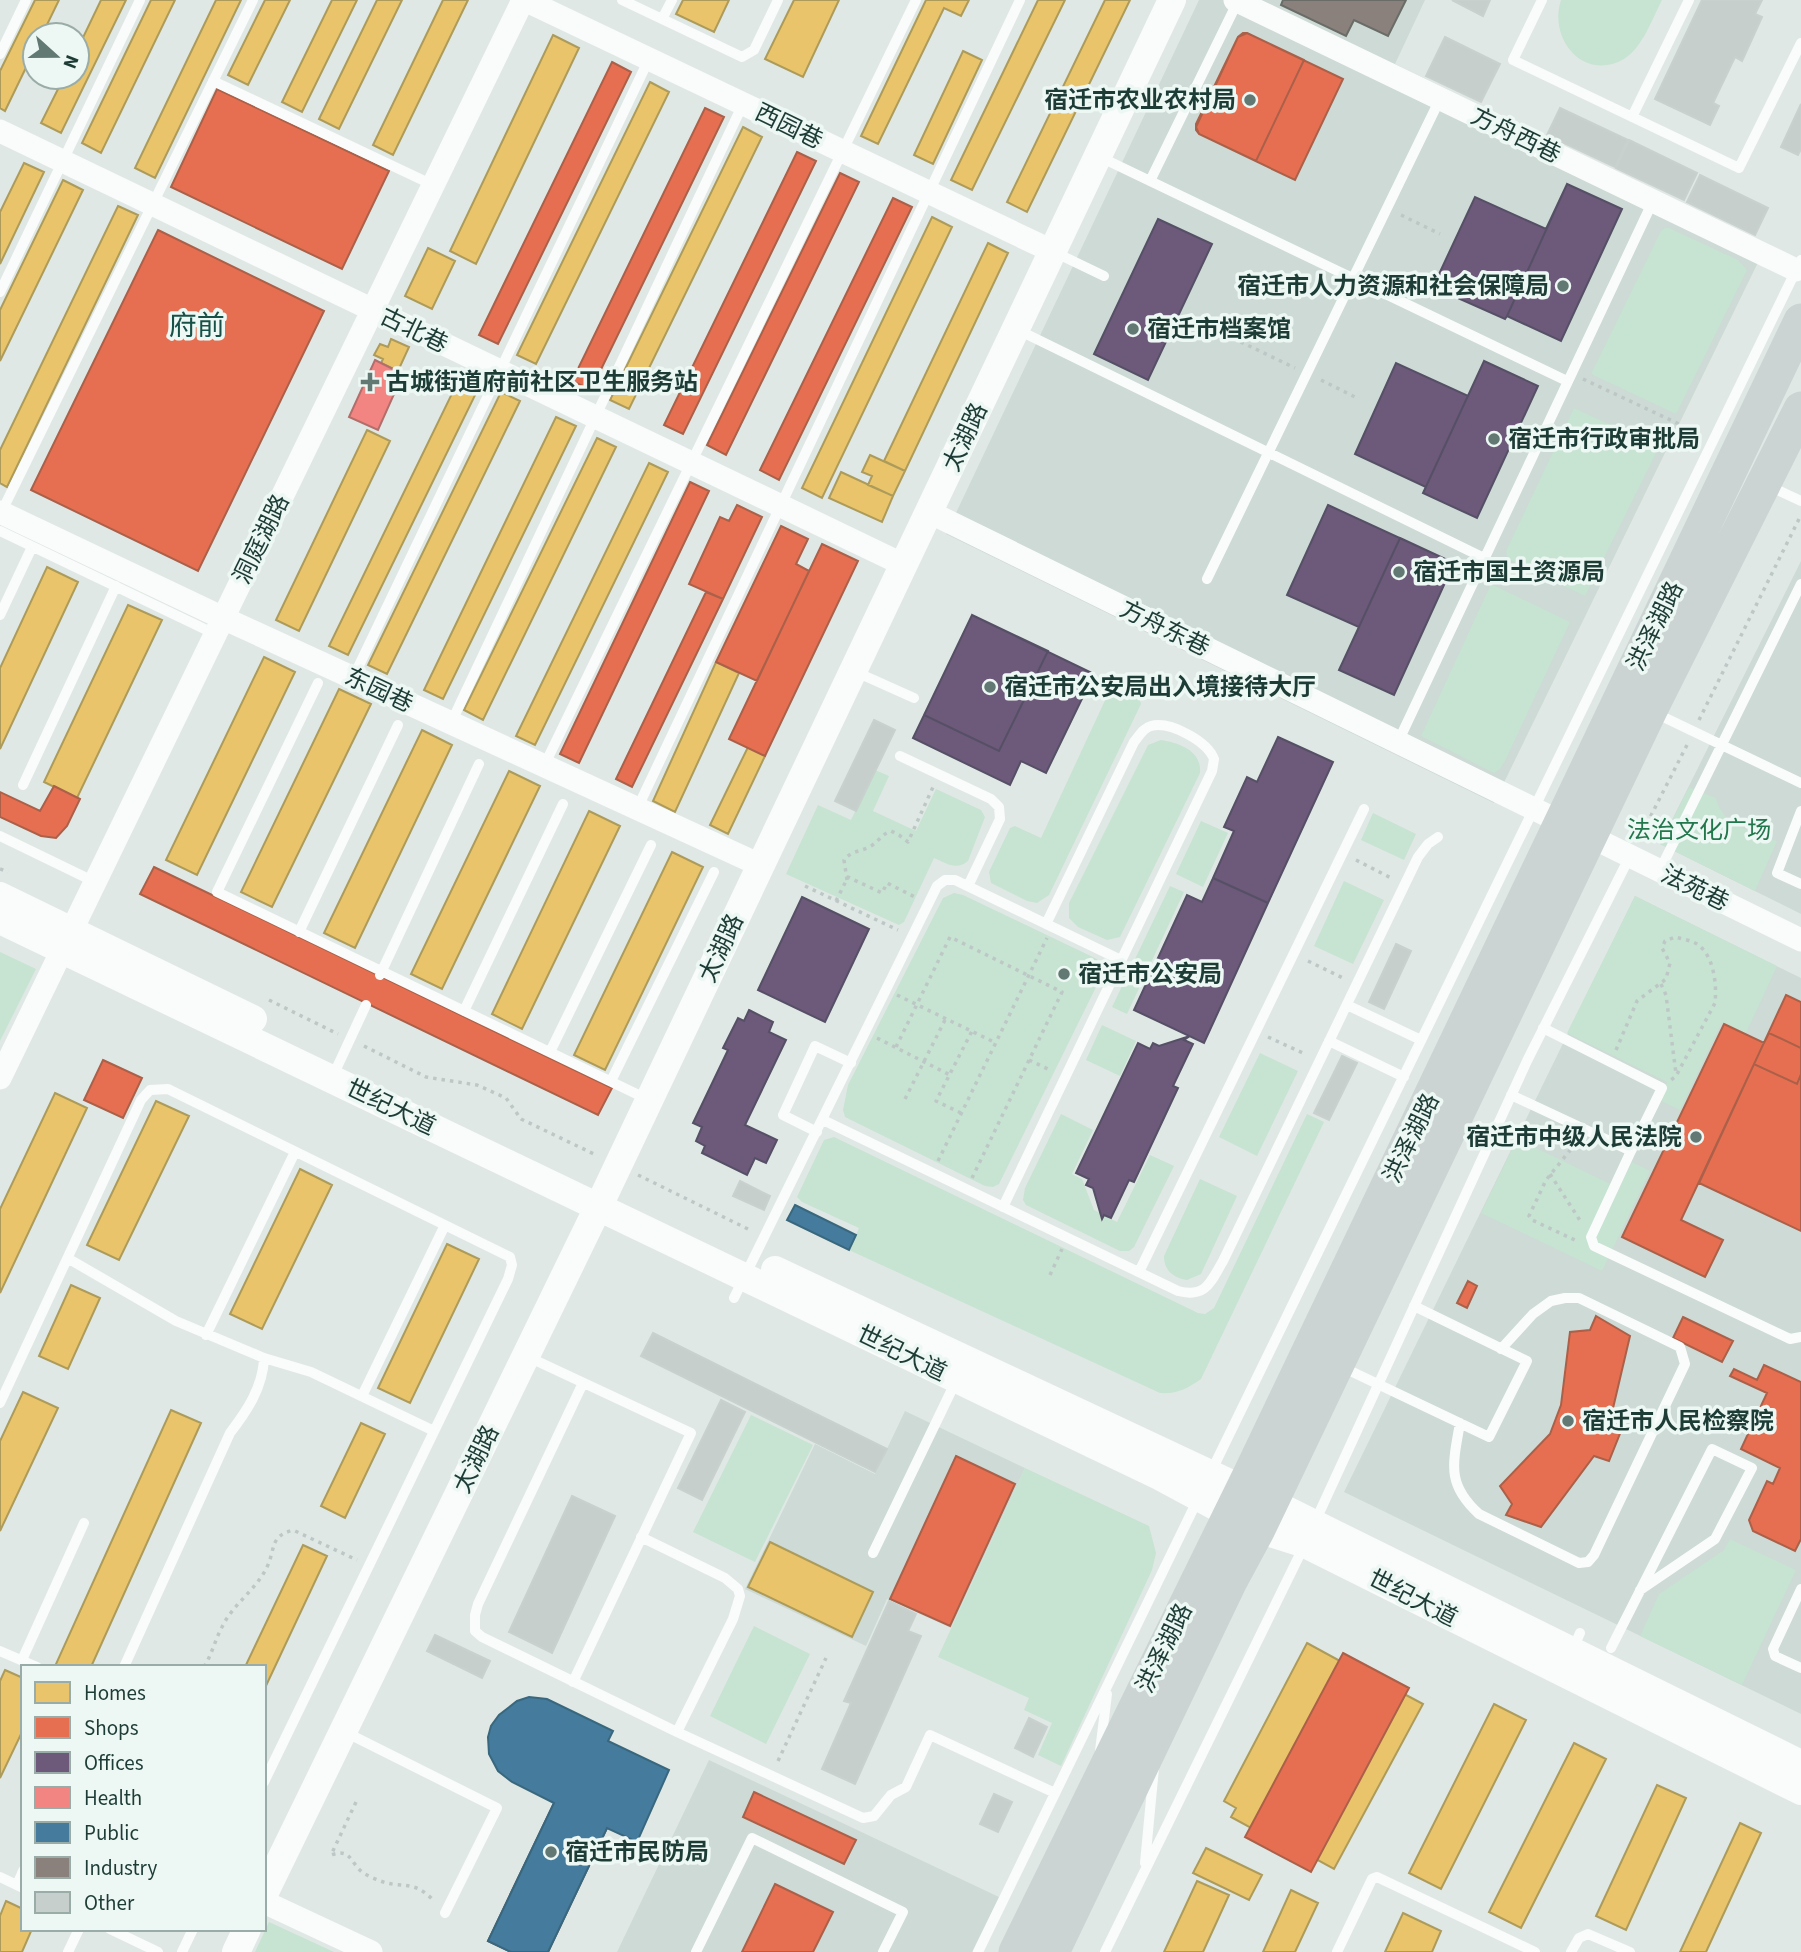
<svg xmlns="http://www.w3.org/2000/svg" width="1801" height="1952" font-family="'Source Sans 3','Noto Sans SC',sans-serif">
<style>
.built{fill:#cddad5}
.green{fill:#c7e3d2}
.homes{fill:#e9c46a;stroke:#ac9b5a;stroke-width:2}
.shops{fill:#e76f51;stroke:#aa6049;stroke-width:2}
.offices{fill:#6d597a;stroke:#555066;stroke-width:2}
.health{fill:#f28482;stroke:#b26e6b;stroke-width:2}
.public{fill:#457b9d;stroke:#39687e;stroke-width:2}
.industry{fill:#8a817c;stroke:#696c67;stroke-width:2}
.building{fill:#c7cfcc;stroke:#c8d1ce;stroke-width:2}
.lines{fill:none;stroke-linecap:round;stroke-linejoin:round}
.path{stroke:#bdc8c6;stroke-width:3.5;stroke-dasharray:3.5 5;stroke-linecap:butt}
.service{stroke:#fafcfb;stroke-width:10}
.minor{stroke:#fafcfb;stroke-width:23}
.tertiary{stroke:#fafcfb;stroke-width:28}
.primary{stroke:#cbd4d3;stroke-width:35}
.poi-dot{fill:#617873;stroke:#edf7f3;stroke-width:2.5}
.labels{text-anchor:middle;stroke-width:7;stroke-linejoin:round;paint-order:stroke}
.poi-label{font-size:24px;font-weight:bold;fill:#1d3c36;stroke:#edf7f3;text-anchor:start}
.street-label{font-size:24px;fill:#1d3c36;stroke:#edf7f3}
.park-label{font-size:24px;fill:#22774c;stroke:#edf7f3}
.quarter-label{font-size:28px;fill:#175047;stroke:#edf7f3}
</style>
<rect width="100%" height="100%" fill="#e0e8e5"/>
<path class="built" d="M1199 0H1425L1395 64 1767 244 1494 803 946 534Z
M1801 561V914L1660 844Z
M1635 896 1801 978V1714L1344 1492Z
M905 1411 1025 1468 951 1628 887 1599 866 1646 745 1589 815 1444 875 1474Z
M709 1760 999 1897 972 1952H617Z"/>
<path class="green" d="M1561 0H1662C1652 19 1643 47 1624 59 1584 82 1548 39 1561 0Z
M1665 228H1669L1738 260 1747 270 1676 414 1591 374 1661 231Z
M1574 408 1643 440 1652 446 1656 453 1585 596 1508 559 1506 551Z
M1491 584 1570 622 1505 761 1501 768 1494 773 1421 736Z
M1114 681C1125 687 1139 690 1141 704L1049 895 1037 903 1027 901 991 883 989 872 1010 828 1015 826 1041 838Z
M1161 740C1180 743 1202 751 1200 773L1120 937 1107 940 1078 927 1069 918V903L1148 745Z
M875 770 889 776 873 811 916 831 936 789 981 810 985 817 968 861C956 871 946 863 934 858L904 922 899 925 786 874 818 805 851 820Z
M1689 787 1716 798C1722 826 1754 832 1777 841L1755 891 1660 844Z
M1373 813 1416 834 1404 860 1361 840Z
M1201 821 1228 833 1203 887 1176 874Z
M1344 881 1384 900 1353 964 1314 946Z
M1170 886 1184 892 1127 1014 1112 1007Z
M954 893 963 895 1097 959 1100 967 1098 983 999 1184 993 1187 985 1186 845 1117 843 1110 848 1085 943 898Z
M1635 896 1777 966 1746 1033 1722 1022 1680 1110 1659 1100 1667 1082 1567 1033Z
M0 952 36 969 0 1041Z
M1102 1025 1136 1041 1120 1076 1086 1060Z
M1260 1053 1298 1071 1257 1156 1219 1137Z
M1061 1114 1093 1130 1072 1174 1082 1179 1094 1210 1117 1222 1150 1155 1174 1166 1134 1247 1129 1251H1120L1026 1205 1023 1200 1025 1188Z
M1307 1114 1324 1122 1201 1379C1187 1389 1177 1394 1160 1393L849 1250 859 1228 802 1202 797 1197 824 1140 834 1137 1198 1313 1205 1314 1214 1308Z
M1517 1139 1619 1188 1632 1162 1650 1171 1602 1271 1481 1213Z
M1200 1179 1237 1196 1201 1274 1187 1280C1174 1278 1164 1271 1164 1256Z
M751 1415 813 1445 755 1562 693 1532Z
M1025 1468 1149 1526 1156 1553 1152 1570 1061 1766 1038 1755 1052 1723 1024 1710 1029 1698 938 1657Z
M1730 1539 1796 1570 1742 1685 1640 1636 1659 1594 1724 1550Z
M754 1626 810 1654 766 1744 710 1716Z
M269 1922 334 1952H255Z"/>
<path class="homes" d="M35 0H59L42 35H35V49L5 111 0 108V71Z
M101 0H126L61 133 41 123 64 77H77V50Z
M151 0H175L101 153 82 143Z
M216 0H241L155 178 135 168Z
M265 0H290L248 85 228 75Z
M332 0H357L302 112 282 102Z
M377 0H402L339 129 319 119Z
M443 0H468L393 155 373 145Z
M683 0H729L714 32 676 14Z
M794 0H839L803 77 765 59Z
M926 0H969L961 16 944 8 878 144 861 136Z
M1038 0H1065L972 190 951 180Z
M1105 0H1130L1027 212 1007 202Z
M553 35 579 48 476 264 450 251Z
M963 51 982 60 933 164 914 155Z
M650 82 669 92 536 364 517 355Z
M743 127 762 137 629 409 610 400Z
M24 163 44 172 0 264V212Z
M63 180 83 190 0 361V310Z
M118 206 138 215 7 487 0 483V450Z
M932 217 952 227 822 498 802 488Z
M988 243 1008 253 905 471 884 461Z
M428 248 455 261 432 309 405 296Z
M391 339 409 347 398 371 381 363 383 359 374 355 380 344 388 347Z
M462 373 481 383 348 655 329 646Z
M501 392 520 401 387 674 368 665Z
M556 417 576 426 443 699 424 690Z
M367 430 390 441 299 631 276 620Z
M597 438 616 447 483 720 464 710Z
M870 455 905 471 893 496 868 485 872 476 862 472Z
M649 463 668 472 535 745 516 736Z
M841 472 893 496 882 522 829 498Z
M47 567 78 582 0 749V668Z
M128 605 162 620 77 798 44 782Z
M264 657 295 672 197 875 166 860Z
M716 662 739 673 675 812 653 801Z
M339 689 371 704 272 907 241 892Z
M422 730 452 745 355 948 324 933Z
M748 747 765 756 728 834 710 825Z
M509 771 540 786 442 989 411 974Z
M589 811 620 826 522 1029 492 1014Z
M672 852 703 867 605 1070 574 1055Z
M55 1093 87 1108 0 1293V1209Z
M156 1101 189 1116 119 1260 87 1245Z
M300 1169 332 1185 262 1329 230 1314Z
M447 1244 479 1259 410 1403 378 1388Z
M71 1285 100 1298 68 1369 39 1356Z
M23 1392 58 1408 0 1531V1441Z
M171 1410 201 1423 91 1667H61L56 1664Z
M361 1423 385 1434 345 1518 321 1506Z
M770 1542 873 1592 852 1637 748 1587Z
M303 1545 327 1556 264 1690V1667H245Z
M1307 1643 1340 1661 1251 1828 1231 1817 1236 1808 1224 1801Z
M5 1670 23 1678V1730L0 1778V1681Z
M1391 1687 1423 1704 1334 1869 1303 1852Z
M1494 1704 1526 1720 1441 1889 1409 1873Z
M1574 1743 1606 1759 1521 1928 1489 1912Z
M1657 1785 1686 1798 1626 1930 1596 1916Z
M1740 1823 1761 1833 1706 1952H1680Z
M1206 1848 1262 1875 1249 1900 1193 1873Z
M1197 1881 1229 1895 1203 1952H1164Z
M1291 1890 1318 1903 1295 1952H1263Z
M6 1901 23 1909V1929H32L22 1952H0V1916Z
M1403 1913 1441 1931 1432 1952H1385Z"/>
<path class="shops" d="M1243 33H1247L1343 79 1295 180 1199 134 1196 130V124L1238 37Z
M1247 33 1304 60 1256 161 1199 134 1196 127 1238 37Z
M612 62 631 72 498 344 479 335Z
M217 89 389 171 342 269 171 187Z
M705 108 724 117 591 390 572 381Z
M797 152 816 161 683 434 664 425Z
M840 173 859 182 726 455 707 445Z
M893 198 912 207 779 480 760 470Z
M158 230 324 311 198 571 31 490Z
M690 482 709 491 579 763 560 754Z
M737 505 762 517 723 599 689 584 720 517 729 521Z
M781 526 808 539 796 564 809 571 757 681 716 662Z
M822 544 858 561 765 756 729 739Z
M706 592 723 599 632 787 616 779Z
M54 786 80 799 67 826 56 838 41 836 0 817V792L40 811Z
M154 867 612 1088 598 1115 140 894Z
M1786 995 1801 1002V1231L1699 1183Z
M1724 1024 1764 1043 1769 1033 1801 1048V1074L1797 1084 1754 1064 1681 1220 1723 1240 1705 1277 1622 1237Z
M103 1060 142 1078 123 1118 84 1100Z
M1468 1281 1477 1286 1467 1308 1457 1303Z
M1596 1316 1630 1336 1610 1421 1623 1426 1609 1461 1594 1456 1541 1527 1506 1515 1512 1504 1500 1486 1550 1434 1561 1405 1570 1332 1590 1330Z
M1683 1317 1733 1341 1722 1362 1673 1338Z
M1764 1365 1801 1382V1539L1795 1551 1753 1531 1749 1520 1767 1481 1773 1484 1780 1468 1741 1449 1767 1393 1730 1376 1734 1369 1757 1380Z
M956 1456 1015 1484 950 1626 890 1599Z
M1343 1653 1409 1688 1311 1872 1245 1837Z
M754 1792 856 1840 844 1864 743 1817Z
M775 1884 833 1912 813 1952H742Z"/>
<path class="offices" d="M1567 184 1622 209 1561 341 1507 316 1505 319 1433 287 1475 197 1546 229Z
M1567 184 1622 209 1561 341 1507 316Z
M1158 219 1212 244 1148 380 1094 354Z
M1484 361 1538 386 1477 518 1423 493 1426 487 1355 454 1396 363 1468 396Z
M1484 361 1538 386 1477 518 1423 493Z
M1328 505 1454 563 1394 695 1339 670 1359 627 1287 595Z
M1400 538 1454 563 1394 695 1339 670Z
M972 615 1048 651 999 751 924 715Z
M972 615 1094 674 1046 773 1021 761 1010 785 913 738Z
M1278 737 1333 762 1268 903 1213 878 1234 831 1224 827 1247 777 1257 782Z
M1213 878 1268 903 1204 1043 1134 1010 1187 895 1202 902Z
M802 897 869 929 825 1022 758 990Z
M749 1010 773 1022 769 1032 786 1040 745 1125 777 1140 766 1163 755 1158 747 1175 702 1153 705 1146 696 1141 702 1127 693 1123 728 1050 723 1048 738 1018 744 1021Z
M1190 1036 1184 1040 1193 1044 1173 1086 1178 1088 1134 1182 1129 1180 1111 1218 1104 1215 1102 1219 1093 1188 1086 1185 1089 1179 1076 1173 1138 1043 1150 1049 1153 1043 1159 1046Z
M554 1803 607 1828 548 1952H511L488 1941Z"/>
<path class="health" d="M375 360 403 374 378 430 349 417Z"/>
<path class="public" d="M795 1205 856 1235 849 1250 787 1220Z
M529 1697 547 1699 613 1731 608 1741 669 1770 637 1842 607 1828 548 1952H511L488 1941 554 1803 512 1782 498 1771 489 1754 488 1737 491 1726 499 1715 517 1701Z"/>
<path class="industry" d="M1283 0H1406L1388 36 1354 20 1346 36 1281 5Z"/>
<path class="building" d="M1452 0H1490L1483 16Z
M1702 0H1762L1755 14 1762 17 1742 61 1735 57 1713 103 1719 106 1710 125 1655 99Z
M1445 37 1500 64 1481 102 1426 76Z
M1801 104V149L1798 155 1781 147Z
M1560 108 1628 140 1615 167 1547 135Z
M1629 140 1697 173 1684 200 1616 168Z
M1700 175 1768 208 1755 235 1687 202Z
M874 720 895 730 856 811 835 801Z
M1396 944 1411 951 1384 1009 1369 1002Z
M1342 1056 1357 1063 1329 1120 1314 1113Z
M740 1181 770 1196 764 1210 733 1196Z
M653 1333 887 1449 875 1472 641 1356Z
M721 1400 745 1412 702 1500 678 1488Z
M572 1496 615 1516 552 1653 509 1632Z
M889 1601 916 1614 908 1631 921 1636 855 1784 822 1769 851 1703 844 1701Z
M435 1635 490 1661 482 1678 427 1651Z
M1029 1718 1047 1727 1033 1757 1015 1748Z
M994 1794 1012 1802 998 1832 980 1824Z"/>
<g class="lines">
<path class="path" d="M1401 215 1440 234
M1187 316 1295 368
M1583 379 1679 424
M1321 380 1357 398
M1699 720 1801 515
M1639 839 1688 743
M1356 860 1393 879
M0 869 8 872
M847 880 844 860C852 850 861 852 871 846 879 841 882 834 891 831L899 835 908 842 933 787
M805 886 898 930
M836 901 848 877 882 893 887 883 917 898
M1308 961 1345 979
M1661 984 1666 995 1676 1074
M897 995 996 1043
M269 1000 338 1034
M1268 1037 1305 1054
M877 1038 950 1075
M364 1046 426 1077 477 1085 506 1098 521 1119 596 1155
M896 1047 950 937 1062 992 972 1178
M1616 1050 1637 1001 1666 979 1670 963 1662 948 1665 941 1675 937C1682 939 1690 940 1697 944 1714 955 1717 985 1715 1003L1676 1076 1671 1080
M1029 1060 1052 1071
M905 1099 946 1018
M961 1113 936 1101 972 1031
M1576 1143 1546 1180 1529 1216 1532 1220 1577 1241
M938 1161 1047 938
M1550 1174 1581 1222
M638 1175 750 1230
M1050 1275 1062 1249
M204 1667C212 1654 215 1640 222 1627 233 1604 256 1590 267 1567 276 1548 269 1537 293 1530L357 1560
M778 1761 826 1658
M356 1802 331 1855C351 1848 350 1862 362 1872 366 1875 373 1878 378 1880 401 1890 413 1878 434 1901"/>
<path class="service" d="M622 0 742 57 754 50 778 0
M1542 0 1513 60 1739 168 1801 43
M662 19 672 0
M0 54 26 0
M213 81 433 185
M1632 117 1689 0
M1100 157 1567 381
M1150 181 1238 1
M1054 252 1104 276
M0 292 140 0
M1018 330 1484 558
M1769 486 1801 501
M1 513 253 0
M0 531 215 634
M1207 579 1440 99
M0 615 32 547
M856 672 914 698
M353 678 649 59
M318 683 217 892 647 1099
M1655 713 1801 783
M451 723 743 104
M1398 742 1653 201
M900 756 991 799 999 807 1000 819 968 886
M544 766 916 0
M23 785 116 586
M637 809 1020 0
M1801 811 1777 873 1801 884
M0 836 95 882
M1660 870 1801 584
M299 932 398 725
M380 975 479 764
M1347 1005 1421 1040
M464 1011 563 804
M1329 1041 1404 1077
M550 1052 651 845
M332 1078 366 1005
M611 1081 714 872
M1511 1095 1631 1151 1662 1088 1543 1028
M823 1120 1178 1291C1206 1298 1210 1283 1223 1261L1418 857 1428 844 1438 837
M817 1132 783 1115 815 1046 851 1063
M1631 1151 1591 1237 1594 1246 1790 1339 1801 1337
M1003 1207 1212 771 1214 759C1207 741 1170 721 1151 726 1143 728 1139 736 1134 742L1046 924
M69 1259 176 1321 264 1358 311 1372 434 1431
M1139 1272 1364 809
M734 1298 937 886 945 880H955L1121 960
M206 1335 295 1152
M526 1356 691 1433 573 1682
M1342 1367 1489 1437 1527 1361 1414 1306
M583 1383 478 1604 475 1615V1631L482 1637 677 1732
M362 1396 445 1225
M0 1403 141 1100 150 1090 168 1089 510 1257 512 1265 508 1279 264 1782
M1460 1423C1453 1464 1446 1484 1479 1514L1579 1563 1588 1562 1594 1555 1685 1364 1680 1347 1579 1298H1565L1551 1301 1533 1314 1501 1349
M1211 1472 1801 260
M1315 1522 1527 1061 1630 856
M641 1537 725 1578 738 1589 740 1596 733 1619 677 1732 863 1818 874 1816 891 1795 906 1787 930 1735 1055 1793
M873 1553 956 1381
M1801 1589 1773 1649 1775 1656 1801 1668
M1611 1648 1712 1449 1752 1468 1715 1539 1640 1590
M0 1651 37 1667
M1572 1651 1580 1633
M22 1660 84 1523
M124 1667 230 1433C247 1411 263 1387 264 1358
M343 1731 497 1808 445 1913
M1100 1751 1107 1694
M1145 1863 1154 1768
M0 1877 23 1888
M17 1885 23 1871
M110 1929 158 1952
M68 1952 79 1929
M182 1952 193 1929
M696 1952 752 1838 903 1912 883 1952
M978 1952 1198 1499
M1105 1952 1304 1546
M1337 1952 1372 1879 1377 1877 1535 1952
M1571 1952 1579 1938 1588 1934 1630 1952"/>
<path class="minor" d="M525 0 1054 252
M1235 0 1796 270
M0 131 904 565
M0 512 223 618 760 865
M929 512 1801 940
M0 1078 523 0
M264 1902 371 1952"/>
<path class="tertiary" d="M0 896 253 1019
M0 920 1159 1476 1258 1529 1305 1544 1801 1791
M775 1270 1270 1502 1801 1764
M264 1894 606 1191 1172 0
M236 1952 247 1929"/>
<path class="primary" d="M1016 1952 1250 1475 1801 321
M1052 1952 1230 1581 1258 1529 1650 710 1801 409"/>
</g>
<g class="poi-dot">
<circle cx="1250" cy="100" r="7"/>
<circle cx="1563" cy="286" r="7"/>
<circle cx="1133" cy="329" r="7"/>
<path d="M366.5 371.5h7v7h7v7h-7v7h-7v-7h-7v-7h7z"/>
<circle cx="1494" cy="439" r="7"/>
<circle cx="1399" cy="572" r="7"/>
<circle cx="990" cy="687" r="7"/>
<circle cx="1064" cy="974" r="7"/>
<circle cx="1696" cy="1137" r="7"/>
<circle cx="1568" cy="1421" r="7"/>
<circle cx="551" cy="1852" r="7"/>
</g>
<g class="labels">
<g class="poi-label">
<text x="1236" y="108" text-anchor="end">宿迁市农业农村局</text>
<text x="1549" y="294" text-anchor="end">宿迁市人力资源和社会保障局</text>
<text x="1147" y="337">宿迁市档案馆</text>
<text x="386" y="390">古城街道府前社区卫生服务站</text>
<text x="1508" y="447">宿迁市行政审批局</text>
<text x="1413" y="580">宿迁市国土资源局</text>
<text x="1004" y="695">宿迁市公安局出入境接待大厅</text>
<text x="1078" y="982">宿迁市公安局</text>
<text x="1682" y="1145" text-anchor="end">宿迁市中级人民法院</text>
<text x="1582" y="1429">宿迁市人民检察院</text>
<text x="565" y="1860">宿迁市民防局</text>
</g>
<g class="street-label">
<text transform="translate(789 126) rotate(26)" y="8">西园巷</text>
<text transform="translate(1516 135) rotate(26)" y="8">方舟西巷</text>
<text transform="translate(414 330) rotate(26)" y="8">古北巷</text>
<text transform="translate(965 437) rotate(-65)" y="8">太湖路</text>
<text transform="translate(261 539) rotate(-64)" y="8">洞庭湖路</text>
<text transform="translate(1655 626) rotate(-64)" y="8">洪泽湖路</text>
<text transform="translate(1165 628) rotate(26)" y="8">方舟东巷</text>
<text transform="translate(379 690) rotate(25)" y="8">东园巷</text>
<text transform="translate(1695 888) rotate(26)" y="8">法苑巷</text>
<text transform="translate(721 948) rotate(-65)" y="8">太湖路</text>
<text transform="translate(391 1107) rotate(26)" y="8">世纪大道</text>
<text transform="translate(1411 1138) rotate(-64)" y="8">洪泽湖路</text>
<text transform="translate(902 1353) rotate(26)" y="8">世纪大道</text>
<text transform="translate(476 1459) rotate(-64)" y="8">太湖路</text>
<text transform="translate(1413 1598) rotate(27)" y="8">世纪大道</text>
<text transform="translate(1164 1648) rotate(-64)" y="8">洪泽湖路</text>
</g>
<g class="park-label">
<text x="1699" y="838">法治文化广场</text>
</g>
<g class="quarter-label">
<text x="197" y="335">府前</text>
</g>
</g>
<rect x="21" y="1665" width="245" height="266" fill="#edf7f3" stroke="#9aaca7" stroke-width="2"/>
<rect x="35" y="1682" width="35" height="21" fill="#e9c46a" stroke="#9aaca7" stroke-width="2"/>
<text x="84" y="1700" font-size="21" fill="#1d3c36">Homes</text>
<rect x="35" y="1717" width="35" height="21" fill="#e76f51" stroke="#9aaca7" stroke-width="2"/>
<text x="84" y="1735" font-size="21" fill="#1d3c36">Shops</text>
<rect x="35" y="1752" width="35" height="21" fill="#6d597a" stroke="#9aaca7" stroke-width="2"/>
<text x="84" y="1770" font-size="21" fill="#1d3c36">Offices</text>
<rect x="35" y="1787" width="35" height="21" fill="#f28482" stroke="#9aaca7" stroke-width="2"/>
<text x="84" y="1805" font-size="21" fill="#1d3c36">Health</text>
<rect x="35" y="1822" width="35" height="21" fill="#457b9d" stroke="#9aaca7" stroke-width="2"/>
<text x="84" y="1840" font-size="21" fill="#1d3c36">Public</text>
<rect x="35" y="1857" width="35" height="21" fill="#8a817c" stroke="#9aaca7" stroke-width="2"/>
<text x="84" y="1875" font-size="21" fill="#1d3c36">Industry</text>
<rect x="35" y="1892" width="35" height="21" fill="#c7cfcc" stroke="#9aaca7" stroke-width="2"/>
<text x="84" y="1910" font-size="21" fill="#1d3c36">Other</text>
<g transform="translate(56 56) rotate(111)"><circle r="33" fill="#edf7f3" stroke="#9aaca7" stroke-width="2"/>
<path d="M0-5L12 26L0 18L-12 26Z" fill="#617873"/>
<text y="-10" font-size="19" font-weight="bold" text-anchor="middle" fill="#1d3c36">N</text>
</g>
</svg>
